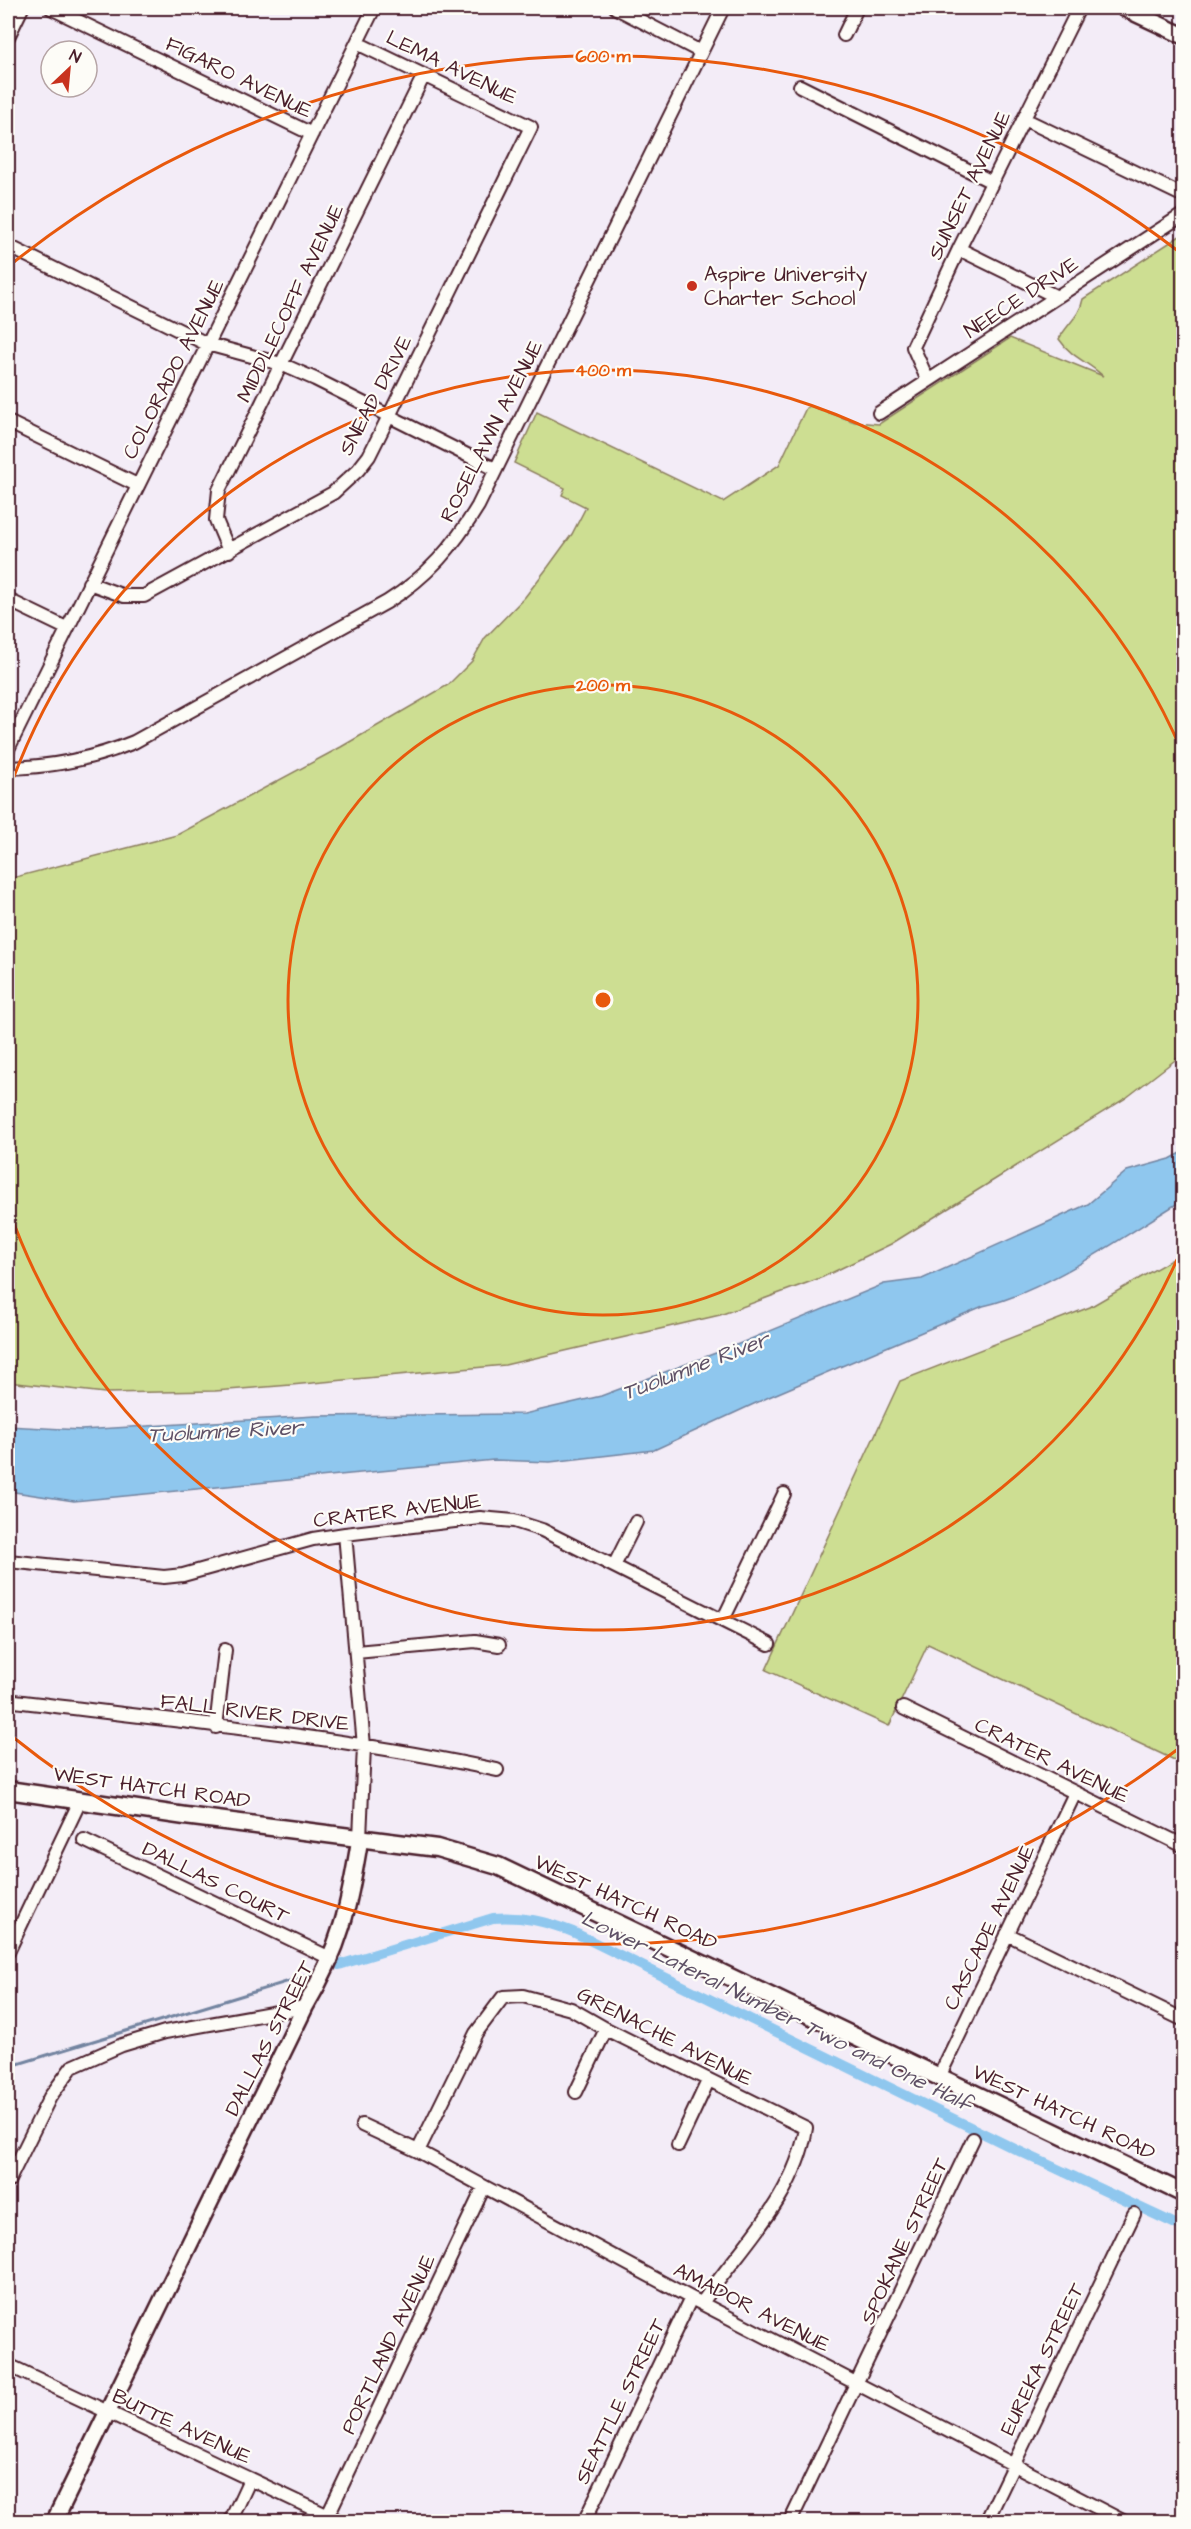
<svg xmlns="http://www.w3.org/2000/svg" width="1191" height="2529" font-family="'Architects Daughter',sans-serif">
<style>
.green{fill:#cdde92;stroke:#8c7e5e;stroke-width:1.5}
.water{fill:#8fc7ee;stroke:#7384a0;stroke-width:1.5}
.lines{fill:none;stroke-linecap:round;stroke-linejoin:round}
.stream{stroke:#7384a0;stroke-width:3}
.canal{stroke:#8fc7ee;stroke-width:10}
.minor-casing{stroke:#4a1f2b;stroke-width:16}
.tertiary-casing{stroke:#4a1f2b;stroke-width:20}
.secondary-casing{stroke:#4a1f2b;stroke-width:21}
.minor{stroke:#fdfcf7;stroke-width:12}
.tertiary{stroke:#fdfcf7;stroke-width:15}
.secondary{stroke:#fdfcf7;stroke-width:16}
.ring{fill:none;stroke:#e8590c;stroke-width:3}
.poi-dot{fill:#c8321e;stroke:#fdfcf7;stroke-width:2}
.labels{text-anchor:middle;stroke-width:4.5;stroke-linejoin:round;paint-order:stroke}
.street-label{font-size:21px;fill:#4a1f2b;stroke:#fdfcf7}
.poi-label{font-size:21px;fill:#4a1f2b;stroke:#fdfcf7;text-anchor:start}
.water-label{font-size:22px;font-style:italic;fill:#5f5166;stroke:#fdfcf7}
.centre{fill:#e8590c;stroke:#fdfcf7;stroke-width:3}
.ring-label{font-size:18px;text-anchor:middle;font-weight:bold;fill:#e8590c;stroke:#fdfcf7;stroke-width:4.5;stroke-linejoin:round;paint-order:stroke}
</style>
<rect width="100%" height="100%" fill="#f3ecf7"/>
<filter id="ink" filterUnits="userSpaceOnUse"><feTurbulence type="fractalNoise" baseFrequency=".0167" numOctaves="2"/><feDisplacementMap in="SourceGraphic" scale="12" xChannelSelector="R" yChannelSelector="G"/><feConvolveMatrix kernelMatrix="1 2 1 2 8 2 1 2 1" color-interpolation-filters="sRGB"/></filter>
<g filter="url(#ink)">
<path class="green" d="M1183 234V1054L1126 1098 891 1244 823 1277 720 1315 505 1365 291 1385 215 1391 105 1393 8 1382V879L177 835 341 747 448 685 472 661 485 638 525 597 548 567 572 534 586 507 562 495 565 488 514 463 537 412 723 502 779 465 806 408 810 406 855 422 879 424 1010 338 1103 376C1087 361 1072 358 1059 339 1067 324 1080 316 1083 299Z
M1183 1253V1764L928 1644 889 1726 766 1670 900 1381 1090 1307Z"/>
<path class="water" d="M1183 1152V1200C1127 1234 1046 1292 983 1306L769 1397 654 1450 550 1462 494 1460 74 1501 8 1491V1426L81 1430 315 1416 524 1414 601 1396 729 1348 884 1284 922 1279 1088 1204 1127 1171 1170 1159Z"/>
<g class="lines">
<path class="stream" d="M8 2067 309 1975"/>
<path class="canal" d="M339 1965 493 1918C523 1916 545 1921 573 1932L1019 2151 1184 2228"/>
<g class="minor-casing">
<path id="minor" d="M51 8 312 134
M616 8 701 52
M844 35 857 8
M8 37 22 8
M800 86 992 182
M1024 119 1184 196
M8 246 207 344 281 364 315 379 495 469
M959 249 1057 297
M928 381 913 347 959 249 1079 8
M879 413 1184 214
M8 422 137 485
M229 551 216 520 219 490 424 75
M89 583 124 596H144L333 493 358 470 369 456 389 416 531 127 357 43
M8 600 66 628
M8 749 374 8
M8 768C51 767 93 759 134 742L387 602C427 577 454 546 478 506L723 8
M345 1534 364 1746 360 1838
M8 1561 164 1577 183 1575 313 1539 345 1534 480 1518 514 1521 542 1530 769 1644
M614 1566 636 1522
M723 1620 784 1494
M356 1652 475 1641 499 1645
M8 1700C171 1721 336 1735 497 1770
M903 1708 1184 1846
M216 1727 225 1650
M84 1840 332 1959
M1007 1934 1184 2020
M8 1952 81 1799
M939 2077 1075 1793
M576 2092 606 2029
M362 2125 418 2151 691 2298 1125 2522
M678 2145 708 2081
M418 2151 476 2033 503 1997 523 1996 571 2009 606 2029 806 2128C795 2198 740 2247 702 2303
M8 2182 50 2097 72 2067 122 2045 165 2032 305 2007
M8 2365 341 2522
M328 2515 483 2189
M230 2522 250 2479
M584 2522 691 2298
M790 2522 973 2139
M986 2522 1134 2214"/>
</g>
<g class="tertiary-casing">
<path id="tertiary" d="M1124 8 1184 36
M54 2522 305 2007C341 1946 349 1907 360 1838"/>
</g>
<g class="secondary-casing">
<path id="secondary" d="M8 1790 185 1816 437 1848 498 1866 1184 2194"/>
</g>
<use href="#minor" class="minor"/>
<use href="#tertiary" class="tertiary"/>
<use href="#secondary" class="secondary"/>
</g>
</g>
<g class="ring">
<circle cx="603" cy="1000" r="315"/>
<path d="M1183 1246A630 630 0 0 1 9 1210M9 790A630 630 0 0 1 1183 754"/>
<path d="M1178 1749A944 944 0 0 1 9 1734M9 266A944 944 0 0 1 1178 251"/>
</g>
<circle class="poi-dot" cx="692" cy="286" r="6"/>
<g class="labels">
<g class="street-label">
<text transform="translate(452 67) rotate(26)" y="7">LEMA AVENUE</text>
<text transform="translate(239 77) rotate(26)" y="7">FIGARO AVENUE</text>
<text transform="translate(969 185) rotate(-64)" y="7">SUNSET AVENUE</text>
<text transform="translate(1021 297) rotate(-33)" y="7">NEECE DRIVE</text>
<text transform="translate(290 303) rotate(-64)" y="7">MIDDLECOFF AVENUE</text>
<text transform="translate(173 369) rotate(-63)" y="7">COLORADO AVENUE</text>
<text transform="translate(375 395) rotate(-62)" y="7">SNEAD DRIVE</text>
<text transform="translate(491 431) rotate(-63)" y="7">ROSELAWN AVENUE</text>
<text transform="translate(397 1510) rotate(-7)" y="7">CRATER AVENUE</text>
<text transform="translate(255 1712) rotate(7)" y="7">FALL RIVER DRIVE</text>
<text transform="translate(1052 1760) rotate(26)" y="7">CRATER AVENUE</text>
<text transform="translate(152 1787) rotate(8)" y="7">WEST HATCH ROAD</text>
<text transform="translate(216 1882) rotate(26)" y="7">DALLAS COURT</text>
<text transform="translate(626 1902) rotate(25)" y="7">WEST HATCH ROAD</text>
<text transform="translate(989 1927) rotate(-64)" y="7">CASCADE AVENUE</text>
<text transform="translate(665 2036) rotate(27)" y="7">GRENACHE AVENUE</text>
<text transform="translate(269 2038) rotate(-63)" y="7">DALLAS STREET</text>
<text transform="translate(1064 2112) rotate(25)" y="7">WEST HATCH ROAD</text>
<text transform="translate(904 2241) rotate(-65)" y="7">SPOKANE STREET</text>
<text transform="translate(752 2307) rotate(27)" y="7">AMADOR AVENUE</text>
<text transform="translate(388 2344) rotate(-65)" y="7">PORTLAND AVENUE</text>
<text transform="translate(1042 2359) rotate(-64)" y="7">EUREKA STREET</text>
<text transform="translate(620 2401) rotate(-64)" y="7">SEATTLE STREET</text>
<text transform="translate(182 2426) rotate(25)" y="7">BUTTE AVENUE</text>
</g>
<g class="poi-label">
<text x="704" y="281">Aspire University<tspan x="704" dy="24">Charter School</tspan></text>
</g>
<g class="water-label">
<text transform="translate(695 1365) rotate(-21)" y="8">Tuolumne River</text>
<text transform="translate(225 1430) rotate(-3)" y="8">Tuolumne River</text>
<text transform="translate(777 2010) rotate(26)" y="8">Lower Lateral Number Two and One Half</text>
</g>
</g>
<circle cx="603" cy="1000" r="9" class="centre"/>
<g class="ring-label">
<text x="603" y="62">600 m</text>
<text x="603" y="376">400 m</text>
<text x="603" y="691">200 m</text>
</g>
<rect width="1191" height="2529" fill="none" stroke="#fdfcf7" stroke-width="30"/>
<rect x="15" y="15" width="1161" height="2499" fill="none" stroke="#4a1f2b" stroke-width="2" filter="url(#ink)"/>
<g transform="translate(69 69) rotate(26)"><circle r="28" fill="#fdfcf7" stroke="#b5a4a5" stroke-width="1.5"/>
<path d="M0-4.5L10 22L0 15L-10 22Z" fill="#c8321e"/>
<text y="-9" font-size="16" font-weight="bold" text-anchor="middle" fill="#4a1f2b">N</text>
</g>
</svg>
